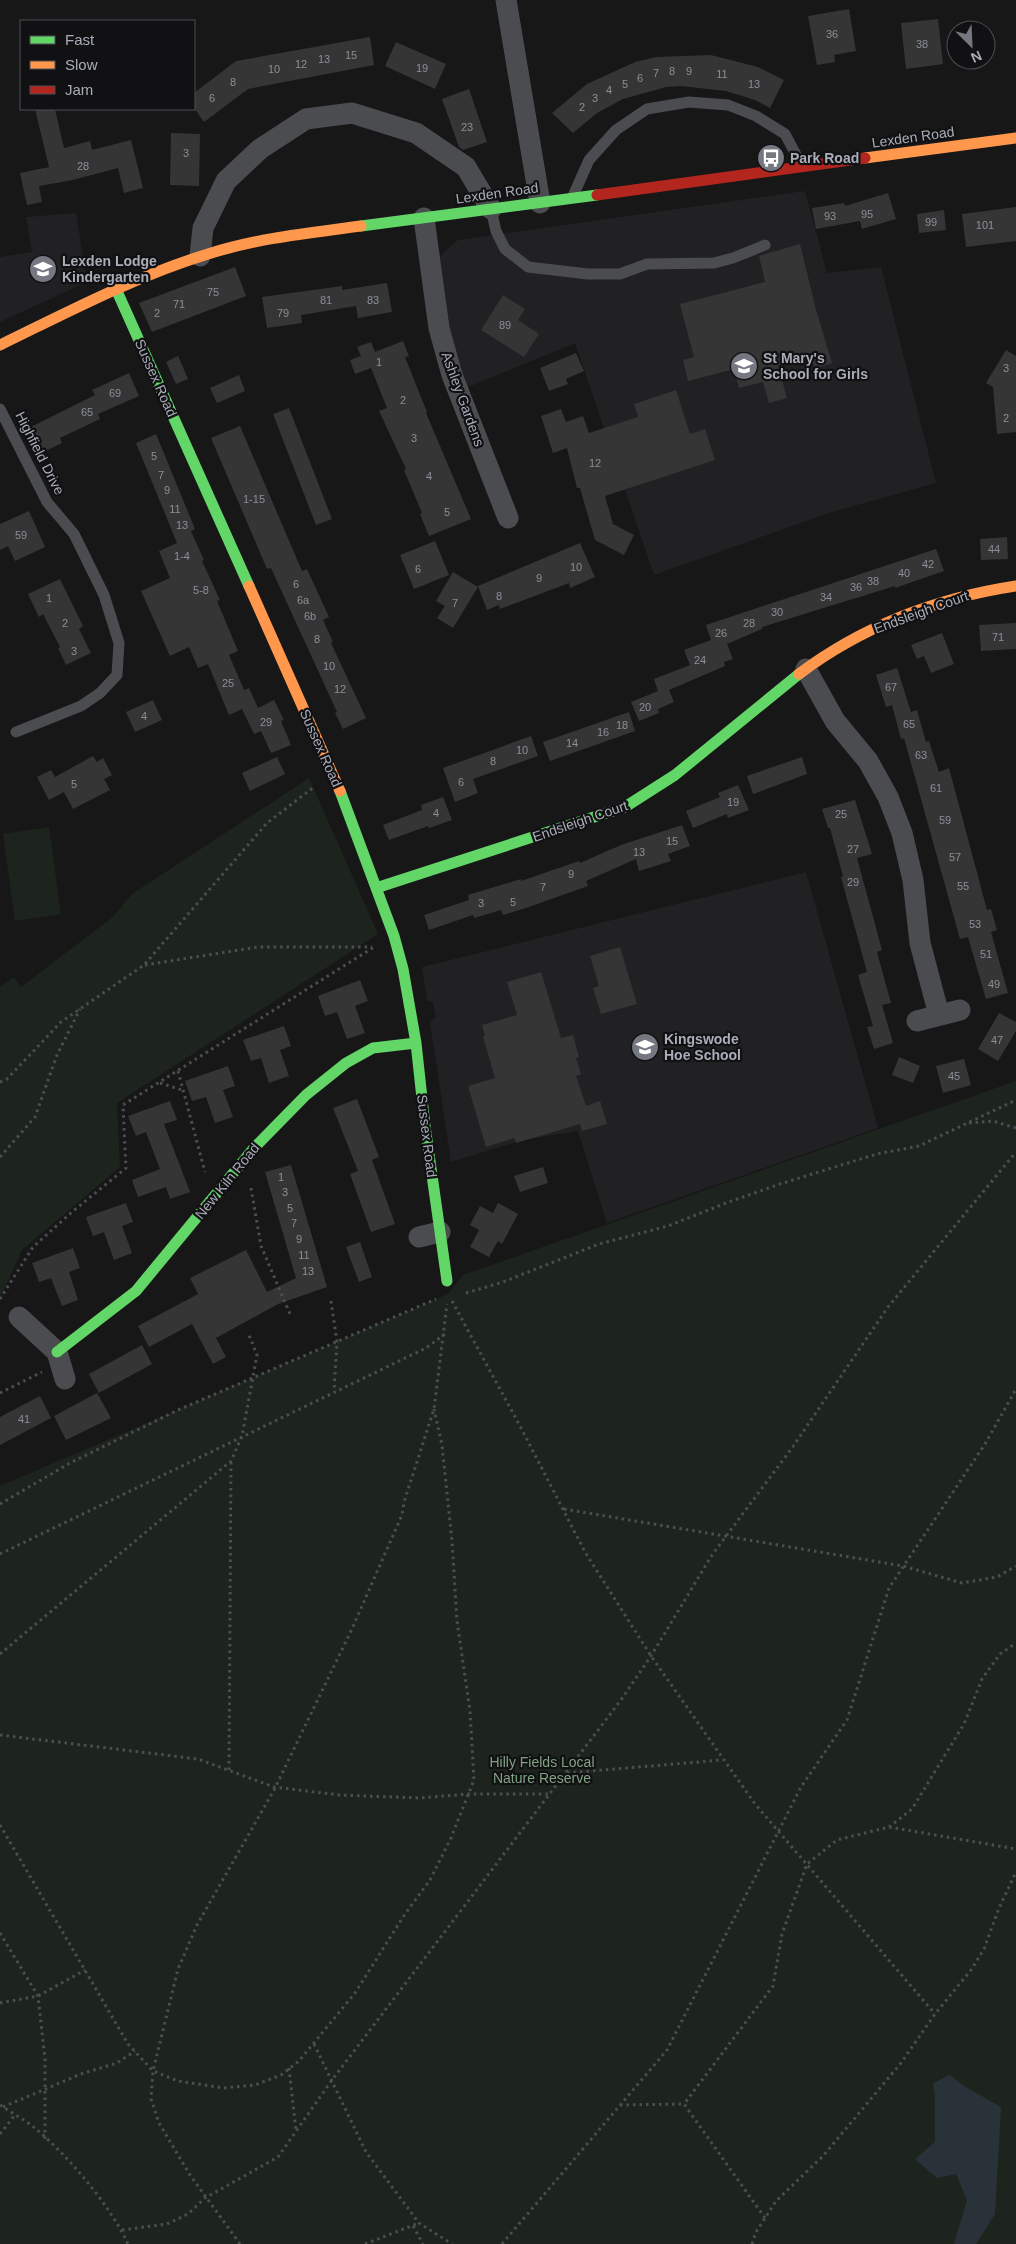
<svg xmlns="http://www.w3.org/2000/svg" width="1016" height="2244" font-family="Helvetica,sans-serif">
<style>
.built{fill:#212123}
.green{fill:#1d241e}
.water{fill:#2a3239}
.building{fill:#353536}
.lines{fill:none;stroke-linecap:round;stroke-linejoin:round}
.path{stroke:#4d4e52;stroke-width:3;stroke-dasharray:2.5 4;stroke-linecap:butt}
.lane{stroke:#4b4c50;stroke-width:11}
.street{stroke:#4b4c50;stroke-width:21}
.fast{stroke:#63d668;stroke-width:11}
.slow{stroke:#ff974d;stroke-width:11}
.jam{stroke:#b3261e;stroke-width:11}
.labels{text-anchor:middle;stroke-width:4.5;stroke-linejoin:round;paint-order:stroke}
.number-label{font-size:11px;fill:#8b8f98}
.street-label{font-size:14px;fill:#a8adb8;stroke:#111113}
.poi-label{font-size:14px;font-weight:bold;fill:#a8adb8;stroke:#111113;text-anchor:start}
.park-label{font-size:14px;fill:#7fa381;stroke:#111113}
</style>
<rect width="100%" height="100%" fill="#171717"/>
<path class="built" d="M805 191 827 273 881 267 936 483 832 512 654 575 575 343 466 388 449 326 440 256 458 240Z
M76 213 87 282 0 322V257L32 252 26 217Z
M806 872 878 1128 607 1223 578 1131 523 1140 451 1162 430 1022 436 1017 433 1002 427 1001 422 967Z"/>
<path class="green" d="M309 778 378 934 117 1103 120 1167 22 1250 0 1298V987L14 977 21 987 113 917 132 894Z
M49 827 61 914 15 921 3 834Z
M1016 1081V2244H0V1486L448 1294 463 1275Z"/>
<path class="water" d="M950 2075 964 2086 1001 2107 995 2214 976 2244H954L967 2200 956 2174 937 2178 915 2159 935 2142V2096L933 2083Z"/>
<path class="building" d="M849 9 856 51 834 55 835 62 817 65 808 16Z
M938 19 943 64 906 69 901 23Z
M370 37 374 65 248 89 204 122 194 108V93L236 61Z
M396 42 446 64 435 89 385 66Z
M711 55 758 67 784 80 770 108 755 100 726 91 681 86 666 87 623 99 597 113 573 133 552 113 587 84 635 62 656 57Z
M469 89 487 142 463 150 459 147 442 99Z
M35 109H55L64 148 90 141 92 150 131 140 143 188 124 193 118 168 73 180 39 186 42 202 27 205 20 173 49 167Z
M171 133 200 134 199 186 170 185Z
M888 193 896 219 862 229 860 221 816 229 812 208 844 203 845 206Z
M1016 207V241L966 247 962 214Z
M944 210 946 230 919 233 917 214Z
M800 244 816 310 832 363 815 369 810 355 778 365 787 398 769 403 763 382 739 388 734 369 688 381 683 360 694 357 680 304 765 282 759 256Z
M235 267 246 296 152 332 139 303Z
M387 283 392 312 358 318 356 306 301 315 302 323 267 328 262 297 342 286V290Z
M503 295 525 309 518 320 539 334 524 357 481 330Z
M403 341 409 356 405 357 427 412 426 413 471 519 429 536 420 514 422 513 404 470 406 469 379 411 387 408 371 368 355 374 350 360 361 356 357 347 371 342 375 352Z
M1006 350 1016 356V432L997 434 993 387 986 383Z
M576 353 584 371 566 379 568 384 549 391 540 368Z
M178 356 188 379 176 384 166 362Z
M129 373 139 396 98 414 100 419 60 438 62 443 39 454 27 429 95 395 92 390Z
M239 375 245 391 217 403 210 388Z
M676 390 690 434 705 429 715 460 605 496 613 524 634 535 624 555 595 540 580 488H577L567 448 553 453 541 416 561 409 566 422 583 416 589 433 638 417 634 404Z
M289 408 332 519 316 525 273 414Z
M240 426 302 571 307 569 329 617 323 620 333 642 331 643 366 718 343 729 335 713 337 712 271 568 267 569 211 438Z
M156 434 195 529 191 531 204 560 202 561 220 600 217 601 238 651 229 655 244 690 249 688 258 708 274 700 284 720 281 721 291 745 271 753 261 731 254 734 242 709 229 715 208 664 198 668 189 647 170 656 141 591 170 578 159 551 177 543 136 443Z
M29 511 45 547 15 561 8 546 0 550V524Z
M1007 537 1008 559 981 560 980 539Z
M435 541 449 575 414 589 400 555Z
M580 543 595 577 570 588 569 583 500 609 499 605 487 610 478 586Z
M936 549 944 571 895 588V586L762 627V629L727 644 733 659 724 662 725 666 669 690 674 702 658 709 659 713 639 721 631 702 658 691 654 679 690 665 684 650 711 640 706 625Z
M453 572 478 587 453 628 437 618 445 606 436 601Z
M60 579 83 626 79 629 91 653 66 665 58 648 60 647 43 614 39 617 28 594Z
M1016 623V649L981 651 979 625Z
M942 633 954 664 931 673 924 656 917 659 911 645Z
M897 668 911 712 917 710 926 742 929 741 939 772 949 768 987 910 991 909 997 930 991 932 1008 993 986 999 968 937 960 939 904 738 901 739 892 705 886 707 876 675Z
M153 700 162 720 135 732 126 712Z
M629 712 635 731 550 761 543 742Z
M531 736 538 756 473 779 478 793 455 802 443 768Z
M93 756 97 762 103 758 112 775 104 779 110 790 73 809 64 792 49 800 37 777 51 770 55 777Z
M277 757 285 774 250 791 242 773Z
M802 757 807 774 753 794 747 776Z
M738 785 749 810 728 818 727 814 693 828 686 811 720 797 718 793Z
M443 797 452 820 429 828 428 826 389 840 383 825 422 810 421 805Z
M855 800 872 854 857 858 882 950 877 952 891 1003 882 1005 893 1043 874 1049 867 1027 873 1026 858 975 867 972 841 877 843 876 830 828H828L822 809Z
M682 825 690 846 668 854 671 861 639 871 636 859 586 881 588 886 526 908 503 915 501 910 474 918 473 915 429 930 424 915 469 900 468 895 521 879V881L579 861 580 863 621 845Z
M620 947 637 1004 601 1014 593 988 599 986 590 956Z
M541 972 561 1038 573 1035 579 1057 576 1058 581 1074 576 1076 586 1106 600 1101 607 1124 582 1131 580 1124 516 1143 514 1138 486 1147 468 1086 495 1078 483 1037 485 1036 482 1025 517 1015 507 982Z
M360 980 368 1001 355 1006 365 1033 347 1039 337 1012 325 1016 318 996Z
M999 1013 1016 1022V1031L998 1061 978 1049Z
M284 1026 291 1046 280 1050 289 1076 269 1083 261 1058 251 1061 243 1040Z
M899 1057 920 1066 913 1083 892 1075Z
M964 1059 971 1085 943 1093 936 1066Z
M228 1066 235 1086 223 1090 233 1117 215 1123 206 1097 192 1101 185 1081Z
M357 1099 379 1157 372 1160 395 1224 371 1232 350 1174 358 1171 333 1108Z
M170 1101 177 1120 164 1124 190 1192 170 1199 166 1187 138 1197 132 1180 160 1169 146 1132 136 1136 128 1116Z
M291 1165 327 1287 278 1304 216 1338 226 1357 213 1364 192 1324 149 1347 138 1326 198 1294 190 1278 246 1250 267 1292 296 1278 265 1172Z
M543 1167 548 1183 520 1192 514 1176Z
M126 1203 133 1222 122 1226 132 1253 114 1260 104 1232 93 1236 86 1217Z
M498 1203 518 1214 502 1244 498 1241 489 1257 470 1247 479 1230 470 1225 480 1206 493 1213Z
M360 1242 372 1277 359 1282 346 1247Z
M73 1248 80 1268 69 1272 78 1300 62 1306 51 1278 39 1282 32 1263Z
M142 1345 152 1364 99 1393 89 1374Z
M97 1393 111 1418 66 1440 54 1416Z
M40 1396 51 1418 0 1445V1417Z"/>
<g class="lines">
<path class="path" d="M145 965 258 947H372
M178 1071 205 1172
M0 1082 7 1079 61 1022 144 965 267 823 314 787
M160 1083 182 1090
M969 1123 993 1121 1016 1128
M0 1157 35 1117 57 1055 80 1009
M251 1188 261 1246 290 1314
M466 1293 503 1282 599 1244 668 1226 726 1203 780 1184 877 1154 919 1146 1016 1100
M0 1299 33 1247 72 1212 126 1168 123 1105 374 947
M331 1301 337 1342 334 1391
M452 1301 520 1426 585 1552 651 1656 755 1804 935 2014
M0 1393 42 1372
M0 1504 70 1463 178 1410 436 1299
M564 1509 903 1566 962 1583 997 1577 1016 1566
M0 1554 426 1348 445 1334
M0 1654 231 1461 242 1436 257 1355 249 1335
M0 1735 198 1759 274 1787 339 1795 420 1798 468 1794H550
M229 1770 231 1461
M567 1773 722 1760
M0 1825 128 2044 153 2071 178 2081 224 2088 255 2085 281 2075 299 2061 355 1993 405 1914 430 1880 451 1838 474 1780 470 1711 457 1621 452 1541 442 1445 434 1409
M889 1827 912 1809 964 1724 982 1679 1000 1654 1016 1643
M0 1933 38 1996 45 2059V2139
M0 2003 38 1996 85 1970
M314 2044 366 2152 419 2223 452 2244
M289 2068 296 2131
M0 2105C12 2113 25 2120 36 2129 69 2157 110 2205 128 2244
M620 2105 684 2104
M3 2107 81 2074 117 2063 135 2051
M0 2134 15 2115
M765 2218 684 2104 773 1986 782 1934 807 1864 837 1840 889 1827 1016 1849
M413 2226 423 2244
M122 2230 167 2224 188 2214 205 2198 278 2157 332 2080 621 1700 651 1656 712 1555 792 1448 888 1307 1016 1152
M240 2244 190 2175 159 2123 151 2099 153 2071 178 1969 197 1925 274 1790 351 1631 402 1515 404 1502 434 1409 447 1304
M365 2244 419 2223
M502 2244 667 2050 801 1787 847 1720 889 1588 985 1444 1016 1389
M752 2244 756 2232 776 2201 823 2156 901 2063 935 2014 971 1970 984 1949 999 1908 1016 1872"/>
<path class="lane" d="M573 196 589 160 616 130 647 109 689 102 728 105 756 116 785 134 802 166
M491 209 496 231 505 249 528 267 545 269 588 274H620L647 264 714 263 733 258 765 245
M0 409 47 502 74 534 104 595 119 643 117 675 100 693 81 706 16 732"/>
<path class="street" d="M506 0 540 203
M424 218 439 328 452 375 508 518
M200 256 203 228 226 181 260 149 306 119 352 113 416 133 466 167 491 209
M806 669 835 721 868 761 888 797 902 833 913 880 920 943 939 1015
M917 1021 960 1010
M419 1237 440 1232
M19 1317 57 1352 65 1379"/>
<path class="fast" d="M361 226 597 195
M116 289 249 586
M340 791 394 936 403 969 416 1043 425 1126 447 1281
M376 888 625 807 675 775 799 674
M57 1352 136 1291 254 1148 306 1095 346 1063 373 1048 416 1043"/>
<path class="slow" d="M865 158 1016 138
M0 345C68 312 136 276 208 254 258 238 310 233 361 226
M249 586 340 791
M799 674C863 626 937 598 1016 586"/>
<path class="jam" d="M597 195 865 158"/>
</g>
<defs>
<g id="bus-disc" transform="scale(1.4375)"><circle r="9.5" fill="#757880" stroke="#111113"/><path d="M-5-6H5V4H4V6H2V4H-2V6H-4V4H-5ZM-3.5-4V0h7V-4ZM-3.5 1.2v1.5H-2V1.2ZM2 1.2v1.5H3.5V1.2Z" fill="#fff"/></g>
<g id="school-disc" transform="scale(1.4375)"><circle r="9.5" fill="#757880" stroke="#111113"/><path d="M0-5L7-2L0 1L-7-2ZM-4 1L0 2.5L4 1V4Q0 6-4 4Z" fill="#fff"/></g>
</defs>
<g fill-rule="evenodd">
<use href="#bus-disc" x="771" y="158"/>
<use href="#school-disc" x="43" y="269"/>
<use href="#school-disc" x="744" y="366"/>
<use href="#school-disc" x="645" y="1047"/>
</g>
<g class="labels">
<g class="number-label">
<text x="832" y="38">36</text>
<text x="922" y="48">38</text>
<text x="351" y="59">15</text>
<text x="324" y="63">13</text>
<text x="301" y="68">12</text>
<text x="422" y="72">19</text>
<text x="274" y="73">10</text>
<text x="672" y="75">8</text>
<text x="689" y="75">9</text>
<text x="656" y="77">7</text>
<text x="722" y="78">11</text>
<text x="640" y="82">6</text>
<text x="233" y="86">8</text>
<text x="625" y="88">5</text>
<text x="754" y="88">13</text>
<text x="609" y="94">4</text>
<text x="212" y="102">6</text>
<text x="595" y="102">3</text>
<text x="582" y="111">2</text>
<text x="467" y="131">23</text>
<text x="186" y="157">3</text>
<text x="83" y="170">28</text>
<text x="867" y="218">95</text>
<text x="830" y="220">93</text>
<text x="931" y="226">99</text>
<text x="985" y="229">101</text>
<text x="213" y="296">75</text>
<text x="326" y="304">81</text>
<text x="373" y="304">83</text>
<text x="179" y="308">71</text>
<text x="157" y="317">2</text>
<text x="283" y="317">79</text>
<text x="505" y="329">89</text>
<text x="379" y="366">1</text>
<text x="1006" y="372">3</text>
<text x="115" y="397">69</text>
<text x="403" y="404">2</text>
<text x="87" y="416">65</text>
<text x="1006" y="422">2</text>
<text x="414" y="442">3</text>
<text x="154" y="460">5</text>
<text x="595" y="467">12</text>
<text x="161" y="479">7</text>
<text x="429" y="480">4</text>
<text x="167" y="494">9</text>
<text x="254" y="503">1-15</text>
<text x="175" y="513">11</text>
<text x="447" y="516">5</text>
<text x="182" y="529">13</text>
<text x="21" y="539">59</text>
<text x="994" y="553">44</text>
<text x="182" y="560">1-4</text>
<text x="928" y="568">42</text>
<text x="576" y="571">10</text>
<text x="418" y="573">6</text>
<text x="904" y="577">40</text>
<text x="539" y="582">9</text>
<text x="873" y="585">38</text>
<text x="296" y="588">6</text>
<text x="856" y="591">36</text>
<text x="201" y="594">5-8</text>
<text x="499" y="600">8</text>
<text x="826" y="601">34</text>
<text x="49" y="602">1</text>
<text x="303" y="604">6a</text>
<text x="455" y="607">7</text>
<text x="777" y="616">30</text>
<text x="310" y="620">6b</text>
<text x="65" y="627">2</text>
<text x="749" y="627">28</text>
<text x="721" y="637">26</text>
<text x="998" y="641">71</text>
<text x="317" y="643">8</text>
<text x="74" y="655">3</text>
<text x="700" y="664">24</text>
<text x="329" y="670">10</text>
<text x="228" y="687">25</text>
<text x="891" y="691">67</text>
<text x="340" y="693">12</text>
<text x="645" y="711">20</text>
<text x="144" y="720">4</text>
<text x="266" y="726">29</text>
<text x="909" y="728">65</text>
<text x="622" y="729">18</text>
<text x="603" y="736">16</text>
<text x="572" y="747">14</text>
<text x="522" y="754">10</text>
<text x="921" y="759">63</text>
<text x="493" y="765">8</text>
<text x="461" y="786">6</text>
<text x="74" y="788">5</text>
<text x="936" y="792">61</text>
<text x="733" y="806">19</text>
<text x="436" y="817">4</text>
<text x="841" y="818">25</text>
<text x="945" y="824">59</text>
<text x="672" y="845">15</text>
<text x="853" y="853">27</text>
<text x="639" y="856">13</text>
<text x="955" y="861">57</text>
<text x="571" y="878">9</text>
<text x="853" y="886">29</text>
<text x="963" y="890">55</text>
<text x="543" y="891">7</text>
<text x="513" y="906">5</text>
<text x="481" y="907">3</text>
<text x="975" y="928">53</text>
<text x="986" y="958">51</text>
<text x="994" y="988">49</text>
<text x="997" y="1044">47</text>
<text x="954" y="1080">45</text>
<text x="281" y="1181">1</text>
<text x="285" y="1196">3</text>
<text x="290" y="1212">5</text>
<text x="294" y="1227">7</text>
<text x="299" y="1243">9</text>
<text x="304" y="1259">11</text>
<text x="308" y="1275">13</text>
<text x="24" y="1423">41</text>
</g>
<g class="street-label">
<text transform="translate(913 137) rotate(-8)" y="5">Lexden Road</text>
<text transform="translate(497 193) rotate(-8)" y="5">Lexden Road</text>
<text transform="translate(156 378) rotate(66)" y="5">Sussex Road</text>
<text transform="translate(463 399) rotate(70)" y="5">Ashley Gardens</text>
<text transform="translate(40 453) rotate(63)" y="5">Highfield Drive</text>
<text transform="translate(921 612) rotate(-20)" y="5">Endsleigh Court</text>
<text transform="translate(321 748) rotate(66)" y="5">Sussex Road</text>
<text transform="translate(580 821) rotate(-19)" y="5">Endsleigh Court</text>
<text transform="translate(427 1136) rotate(83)" y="5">Sussex Road</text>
<text transform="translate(227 1181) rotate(-51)" y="5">New Kiln Road</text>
</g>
<g class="poi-label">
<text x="790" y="163">Park Road</text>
<text x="62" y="266">Lexden Lodge<tspan x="62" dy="16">Kindergarten</tspan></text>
<text x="763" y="363">St Mary's<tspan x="763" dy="16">School for Girls</tspan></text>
<text x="664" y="1044">Kingswode<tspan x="664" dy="16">Hoe School</tspan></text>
</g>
<g class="park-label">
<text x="542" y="1767">Hilly Fields Local<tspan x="542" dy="16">Nature Reserve</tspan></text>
</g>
</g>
<rect x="20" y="20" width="175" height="90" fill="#111113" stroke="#4d4f55"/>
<rect x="30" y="36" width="25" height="8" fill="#63d668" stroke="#4d4f55"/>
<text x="65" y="45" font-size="15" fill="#a8adb8">Fast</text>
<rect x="30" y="61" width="25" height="8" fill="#ff974d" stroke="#4d4f55"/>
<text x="65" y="70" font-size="15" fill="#a8adb8">Slow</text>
<rect x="30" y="86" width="25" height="8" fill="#b3261e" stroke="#4d4f55"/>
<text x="65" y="95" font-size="15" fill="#a8adb8">Jam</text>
<g transform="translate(971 45) rotate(156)"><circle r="24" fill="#111113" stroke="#4d4f55"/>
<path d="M0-4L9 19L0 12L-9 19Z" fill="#757880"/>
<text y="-8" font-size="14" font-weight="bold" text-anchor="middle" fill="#a8adb8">N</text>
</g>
</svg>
